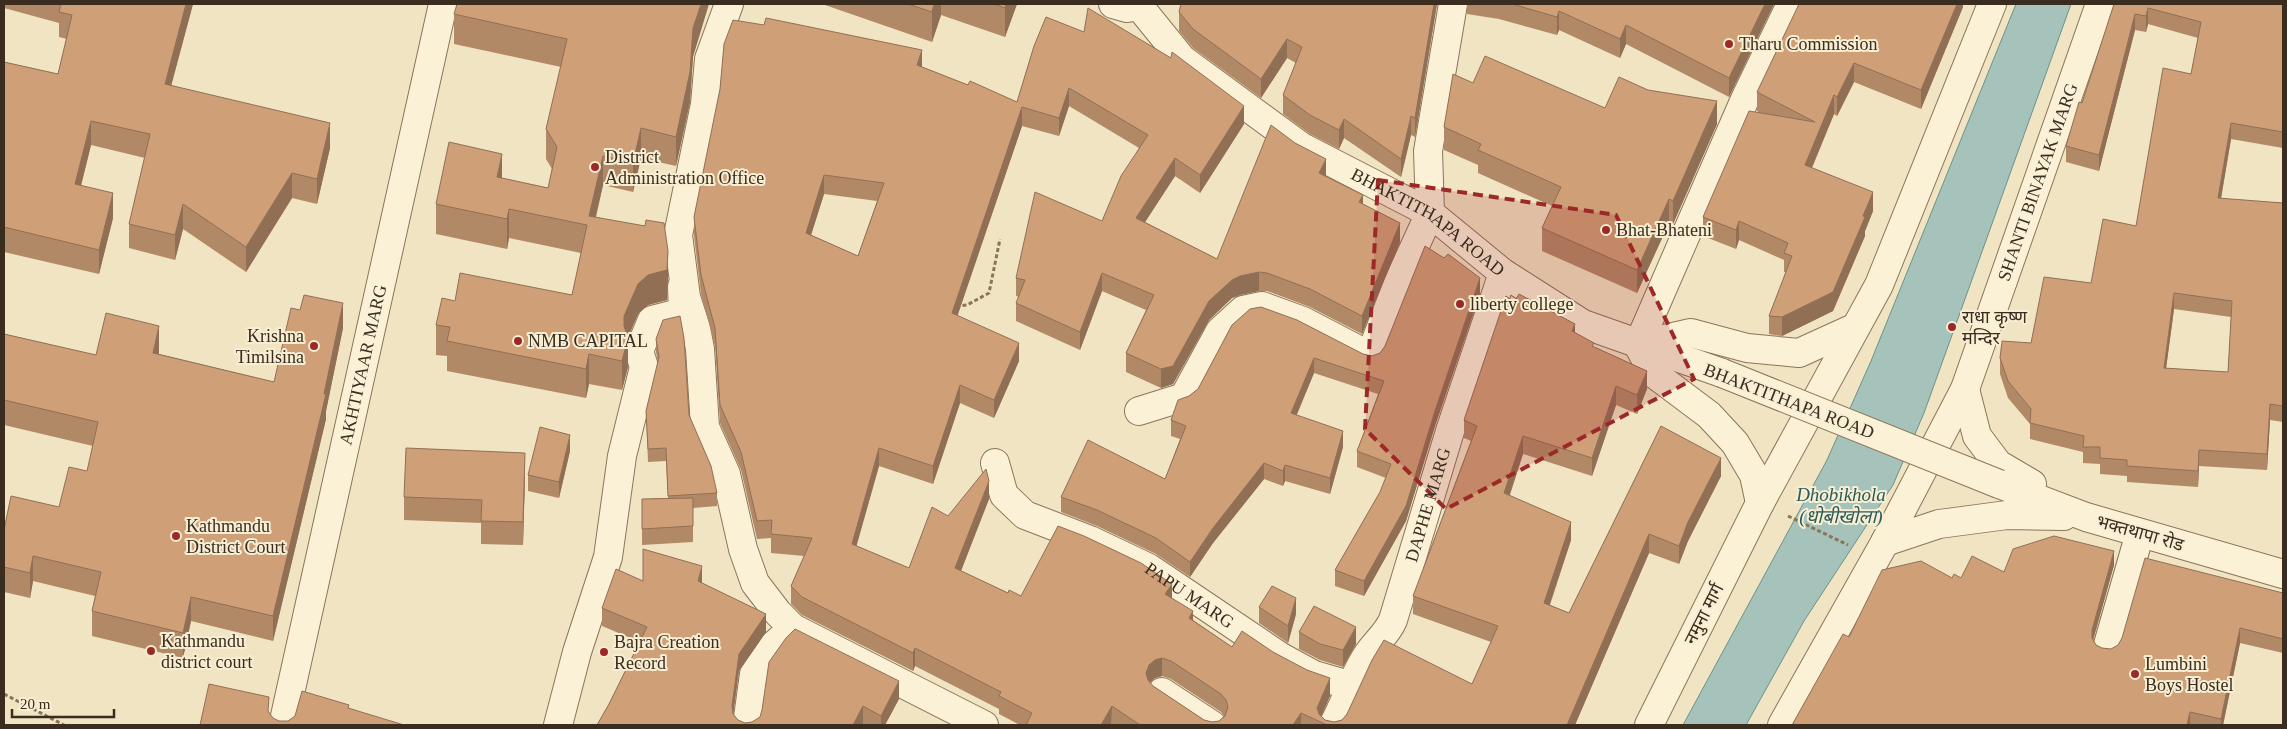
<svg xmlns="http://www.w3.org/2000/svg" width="2287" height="729" font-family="'Times New Roman','Noto Sans Devanagari',serif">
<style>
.water{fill:#a5c3bb;stroke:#6c9189}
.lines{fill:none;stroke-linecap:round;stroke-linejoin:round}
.minor-casing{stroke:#8b7559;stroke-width:30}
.path{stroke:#8b7559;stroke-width:3;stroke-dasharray:4 2.5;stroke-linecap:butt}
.minor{stroke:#faf1d7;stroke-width:28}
.minor-bridge-casing{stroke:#8b7559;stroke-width:30;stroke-linecap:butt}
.minor-bridge{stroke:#faf1d7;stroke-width:28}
.wall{fill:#b28967;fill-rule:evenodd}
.shaded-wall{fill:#916f54}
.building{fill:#cf9f78;stroke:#916f54;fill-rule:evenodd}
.marked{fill:#9c2927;fill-opacity:0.2;stroke:#9c2927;stroke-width:4;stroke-dasharray:10 6;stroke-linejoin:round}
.poi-dot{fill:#9c2927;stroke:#f7eed3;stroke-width:2}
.labels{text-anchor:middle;stroke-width:4;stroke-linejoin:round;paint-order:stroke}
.poi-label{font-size:18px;fill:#3a2c1e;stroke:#f7eed3;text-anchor:start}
.street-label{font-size:18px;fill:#3a2c1e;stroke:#f7eed3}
.water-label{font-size:19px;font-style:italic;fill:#2c5b59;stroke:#f7eed3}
</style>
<rect width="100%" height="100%" fill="#f0e4c3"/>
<path class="water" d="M2016 4H2071L1924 413 1893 485 1804 621 1746 725H1683L1827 460 1871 361Z"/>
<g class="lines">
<g class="minor-casing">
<g id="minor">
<path d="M729 4 709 59 705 104 678 235 686 297 696 328 700 349 705 427 726 474 743 549 755 583 778 613 793 628 984 725"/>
<path id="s1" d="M1113 4 1127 8 1139 6 1182 59 1302 147 1430 213 1503 273 1583 324 1722 373"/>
<path d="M1638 345 1745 99 1791 4"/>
<path d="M1638 345 1691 333 1747 348 1799 353 1854 328"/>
<path d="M1638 345 1653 373 1709 415 1735 443 1754 475 1760 503"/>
<path d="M1965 389 1977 436 1998 464 2032 484"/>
<path d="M1139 411 1184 397 1220 331 1243 310 1262 306 1303 321 1370 356 1398 283 1430 213 1428 151 1453 4"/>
<path id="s2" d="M995 463 1004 495 1025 515 1090 540 1149 568 1281 657 1314 675 1352 686"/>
<path d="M1999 484 2086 517 2283 574"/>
<path d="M1885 542 1939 524 2007 515 2064 516"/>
<path d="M2107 648 2140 533"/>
<path d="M1162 692 1212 725"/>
<path id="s3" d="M283 725 443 4"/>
<path d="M558 725 577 652 608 557 622 456 644 367 639 351 652 320 683 312 682 287"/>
<path d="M747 725 754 674 774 645 793 628"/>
<path id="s4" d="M1333 725C1346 703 1353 675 1368 654 1376 642 1387 634 1393 620L1450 431 1503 273"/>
<path d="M1649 725 1760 503 1879 285 1992 4"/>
<path id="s5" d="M1782 725 1885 542 1965 389 2100 4"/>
</g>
</g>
<path class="path" d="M956 306 967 305 989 293 1000 239
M1788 516 1848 545
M4 694 64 725"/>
<use href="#minor" class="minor"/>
<g class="minor-bridge-casing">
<path id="minor-bridge" d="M1722 373 1999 484"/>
</g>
<use href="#minor-bridge" class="minor-bridge"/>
</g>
<path class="wall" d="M4 4H193L171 85 330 148 317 204 292 198 246 272 183 229 175 260 129 248V224L145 158 91 145 81 186 113 218 99 274 4 252V62L58 74 67 39 59 37V23L4 8Z
M822 4H1017L1005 37 941 15 932 42Z
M1181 4H1437L1415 137 1411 135 1401 177 1344 138 1339 149 1310 134 1283 114V95L1296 63 1287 58 1261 98 1193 48 1179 31V12Z
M1467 4H1774L1729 97 1626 44 1620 58 1559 30 1557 35 1499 19 1467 14Z
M1963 4V7L1921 109 1854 82 1837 116 1834 114 1812 168 1873 211 1865 231V236L1833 311 1782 336 1769 334V316L1786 272H1784V260L1739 240 1736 249 1703 236V217L1760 113 1757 111V92Z
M2114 4H2283V148L2231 139 2221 199 2283 203V422L2270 420 2267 470 2199 466 2198 487 2127 482V476L2100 474V464L2083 463V452L2030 439V424L2008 398 2000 374V358L2031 343 2091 283 2136 226 2191 74 2198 38 2148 24 2146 32 2135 30 2099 171 2066 162V146L2082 103ZM2174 309 2231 317 2228 372 2166 368Z
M454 14 693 57 690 102 676 166 641 158 633 192 603 185 596 217 668 280 667 300 648 305 638 314 628 338V367L622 390 589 384 586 398 447 371V356L436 355V325L455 301 572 295 581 253 509 238 507 249 436 234V204L502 178 548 188 552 169 546 159V129L561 67 454 44Z
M1034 46 1244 124 1200 193 1175 176 1145 222 1217 259 1326 176 1363 204 1400 242 1362 334 1310 307 1267 291H1259L1240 295 1232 298 1209 320 1173 384 1161 388 1126 372V353L1146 310 1102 291 1080 350 1016 321V303L1019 297 1016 296V278L1102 221 1139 148 1069 106 1059 136 1022 126 957 316 1019 361 994 418 960 403 933 484 879 466 856 546 909 568 948 516 989 499 961 571 1008 593 1021 596 1172 598 1193 620 1232 647 1330 696 1321 716 1325 720 1334 722 1472 684 1491 642 1413 614V596L1471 441 1464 438V420L1514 302 1575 333 1647 389 1637 414 1616 405 1592 476 1523 454 1510 495 1571 540 1550 605 1569 613 1661 426 1721 476 1688 541 1679 564 1649 553 1575 725H1020L999 714V709L915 666 913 671 802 615 791 604V586L804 556 771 553V538L757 539 741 470 720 423 715 346 701 294 694 236V217L922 67 968 85 1017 102ZM824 194 877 201 858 256 811 235ZM1162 676 1171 679 1221 712 1224 716 1219 721 1212 722 1204 720 1153 686 1150 683 1155 678Z
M1473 83 1605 108 1717 124 1673 224 1669 223 1637 293 1542 251V228L1552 206 1478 173V165L1444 150V127Z
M1480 294 1435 426 1406 521 1364 596 1335 586V570L1380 492 1386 478 1357 467V451L1378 394 1314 373 1296 415 1343 447 1330 494 1285 481 1283 486 1264 479 1213 543 1190 577 1156 554 1097 526 1061 512V497L1165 479 1180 439 1171 436V420L1189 396 1198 389 1232 325 1372 356 1380 353Z
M343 328 326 411V419L273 641 191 621 183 658 92 636V611L95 596 33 581 30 598 4 592V530L59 507 87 471 93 446 4 425V334L96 355 159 351V354L274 382Z
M656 339 689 415 717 493V506L693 508V542L642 545V499L668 498 666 461 648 462 646 411 658 363 656 352Z
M570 451 559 498 528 491V475Z
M525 476 523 545 481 544V523L404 520V497Z
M2283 500V526H2282V510Z
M2114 565 2093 640 2096 645 2102 648 2111 649 2283 593V653L2240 643 2223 725H1792L1849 637 1952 578H1961L2004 572Z
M643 581 702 583 766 632 739 671 733 714 738 720 745 723 899 699 885 725H865L863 724 597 725 609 704 640 642 602 626V608Z
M1259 607 1296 614 1288 643 1259 623Z
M1299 632 1356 644 1343 667 1320 660 1299 649Z"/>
<path class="shaded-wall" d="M186 4H193L165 109V84Z
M701 4H709L693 57 690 102 676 166V137L693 28Z
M934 4H941V15L932 42V12Z
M1006 4H1017L1005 37V8Z
M1434 4H1437L1415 137V118Z
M1765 4H1774L1729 97V78Z
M1957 4H1963V7L1921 109V90Z
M2148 8V24L2146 32V16Z
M1559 11V30L1557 35V17Z
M2135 14V30L2099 171V155Z
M1626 25V44L1620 58V39Z
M1287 39V58L1261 98V79Z
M922 50V68L917 65Z
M1854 63V82L1837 116V97Z
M1069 88V106L1059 136V118Z
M1834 95V114L1805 184V165Z
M1717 101V124L1673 224V201Z
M1244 106V124L1200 193V175Z
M1022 107V126L952 332V313Z
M1411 116V135L1401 177V159Z
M1344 119V138L1339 149V130Z
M91 121V145L75 209V184Z
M330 123V148L317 204V179Z
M2231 123V139L2218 215V198Z
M641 128V158L633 192V163Z
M502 154V183L497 177Z
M603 156V185L589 245V216Z
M1175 158V176L1136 236V218Z
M1326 159V177L1319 173Z
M292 173V198L246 272V247Z
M824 175V194L806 251V233Z
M1873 192V211L1865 231V236L1833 311 1782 336V317L1863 216Z
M113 193V218L99 274V250Z
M1363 195V213L1359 202Z
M1669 199V223L1637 293V270Z
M183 204V229L175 260V235Z
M509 209V238L507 249V219Z
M1739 221V240L1736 249V230Z
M1400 223V242L1362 334V316Z
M668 251V280L667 300 648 305 638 314 624 346 628 338V367L622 390V361L624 316 638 284Z
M1259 272V291L1240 295 1232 298 1209 320 1173 384 1161 388V369L1209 301 1232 280 1240 276Z
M1102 273V291L1080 350V332Z
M1480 278V294L1435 426 1406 521 1364 596V581L1435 411Z
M2174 293V309L2164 384V368Z
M343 303V328L326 411V419L273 641V616L324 394Z
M1575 324V343L1572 331Z
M159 326V351L153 378V353Z
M1019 343V361L994 418V400Z
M589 354V384L586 398V369Z
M1314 358V373L1291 429V413Z
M1647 371V389L1637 414V395Z
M960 385V403L933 484V466Z
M1616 386V405L1592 476V458Z
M2270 404V420L2267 470V454Z
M1343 431V447L1330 494V478Z
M570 435V451L559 498V482Z
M1523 436V454L1504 511V493Z
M879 448V466L852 562V544Z
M2199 450V466L2198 487V471Z
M525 453V476L523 545V522Z
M1721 458V476L1688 541 1679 564V546L1688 522Z
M1264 463V479L1213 543 1190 577V562L1213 528Z
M1285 465V481L1283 486V471Z
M989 481V499L955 586V568Z
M1571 522V540L1544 621V603Z
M1649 534V553L1575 725H1567Z
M2114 551V565L2092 644V630Z
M33 556V581L30 598V573Z
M702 566V584L698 581Z
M1172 584V602L1165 594Z
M191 597V621L183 658V633Z
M1296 598V614L1288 643V626Z
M1193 611V629L1189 618Z
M766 614V632L739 671 732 723V706L739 654Z
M1356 627V644L1343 667V650Z
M2240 628V643L2223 725H2221V719Z
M915 648V666L913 671V653Z
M1162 658V676L1155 678 1149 683 1146 692V673L1149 665 1155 660Z
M1330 678V696L1319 722 1317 708Z
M899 681V699L885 725H881V716Z
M863 706V724L862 725H853Z
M1112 706 1111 725H1101Z
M2190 712V725H2187Z
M1301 713V725H1293Z"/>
<path class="building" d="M61 4H186L165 84 330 123 317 179 292 173 246 247 183 204 175 235 129 224 150 134 91 121 75 184 113 193 99 250 4 227V62L58 74 72 15 59 12Z
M457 4H701L693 28 690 72 676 137 641 128 633 163 603 156 589 216 645 226 646 220 664 223 668 251 667 270 648 275 638 284 624 316V326L628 338 622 361 589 354 586 369 447 341 450 327 436 325 442 298 455 301 460 273 572 295 587 225 509 209 507 219 436 204 449 142 502 154 497 177 548 188 557 147 546 129 567 39 454 14Z
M908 4H934L932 12Z
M994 4H1006L1005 8Z
M1181 4H1434L1415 118 1411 116 1401 159 1344 119 1339 130 1310 115 1283 95 1302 47 1287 39 1261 79 1193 29 1179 12Z
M1512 4H1765L1729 78 1626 25 1620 39 1559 11 1557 17Z
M1799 4H1957L1921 90 1854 63 1837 97 1834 95 1805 165 1873 192 1863 216 1865 217 1833 292 1782 317 1769 316 1792 256 1784 253 1788 243 1739 221 1736 230 1703 217 1749 111 1815 122 1757 92Z
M2114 4H2283V132L2231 123 2218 198 2283 203V406L2270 404 2267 454 2199 450 2198 471 2127 466V460L2100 458V447H2083L2084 436 2030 423 2031 409 2008 381 2000 358 2002 341 2031 343 2044 277 2091 283 2103 219 2136 226 2163 68 2191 74 2201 22 2148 8 2146 16 2135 14 2099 155 2066 146 2079 102 2082 103ZM2174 293 2232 301 2228 372 2164 368Z
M1088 8 1171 58 1172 52 1244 106 1200 175 1175 158 1136 218 1217 259 1271 125 1295 143 1326 159 1319 173 1363 195 1359 202 1400 223 1362 316 1310 289 1267 273 1259 272 1240 276 1232 280 1209 301 1173 366 1161 369 1126 353 1154 295 1102 273 1080 332 1016 303 1025 280 1016 278 1035 192 1102 221 1121 176 1148 135 1069 88 1059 118 1022 107 952 313 1019 343 994 400 960 385 933 466 879 448 852 544 909 568 932 507 948 516 986 469 989 481 955 568 1008 593 1009 590 1021 596 1058 526 1084 536 1141 563 1172 584 1165 594 1193 611 1189 618 1232 647 1242 631 1273 652 1307 670 1330 678 1317 708 1319 714 1325 720 1334 722 1342 720 1347 714 1372 660 1384 640 1472 684 1498 626 1413 596 1477 426 1464 420 1506 296 1514 302 1519 294 1575 324 1572 331 1594 343 1592 346 1647 371 1637 395 1616 386 1592 458 1523 436 1504 493 1571 522 1544 603 1569 613 1661 426 1721 458 1688 522 1679 546 1649 534 1567 725H1327L1301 713 1293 725H1140L1112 706 1101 725H1026L1032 713 999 696 1001 692 915 648 913 653 802 597 791 586 812 538 771 534 772 520 757 521 741 452 720 405 715 328 701 275 694 217 720 89 724 44 733 20 764 25 766 18 922 50 917 65 968 85 970 81 1017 102 1034 46 1046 17 1084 32ZM824 175 884 183 858 256 806 233ZM1162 658 1171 661 1221 694 1226 700 1228 707 1225 716 1219 721 1212 722 1204 720 1153 686 1148 680 1146 673 1149 665 1155 660Z
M1485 56 1605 108 1619 77 1648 90 1717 101 1673 201 1669 199 1637 270 1542 228 1561 187 1478 150 1481 144 1444 127 1453 74 1473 83Z
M1425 246 1444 258 1448 254 1480 278 1435 411 1406 506 1364 581 1335 570 1380 492 1391 464 1357 451 1384 381 1314 358 1291 413 1343 431 1330 478 1285 465 1283 471 1264 463 1213 528 1190 562 1156 538 1097 510 1061 497 1088 440 1165 479 1186 426 1171 420 1178 400 1189 396 1198 389 1232 325 1250 309 1261 307 1297 320 1363 354 1372 356 1380 353 1385 346Z
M304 295 343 303 324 394H326L273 616 191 597 183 633 92 611 101 572 33 556 30 573 4 567V530L11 496 59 507 69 467 87 471 98 422 4 400V334L96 355 106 313 159 326 153 353 274 382 291 308 300 310Z
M680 316 684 338 689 415 711 466 717 493 668 496 666 448 648 449 646 411 659 357 656 339 663 320Z
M540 427 570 435 559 482 528 475Z
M406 448 525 453 523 522 481 521 482 500 404 497Z
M693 498V526L642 529V499Z
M2054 536 2114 551 2092 630V638L2096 645 2102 648 2111 649 2118 645 2122 638 2145 558 2283 593V639L2240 628 2221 719 2190 712 2187 725H1792L1843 634 1849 637 1882 570 1921 561 1952 578 1954 574 1961 578 1972 556 2004 572 2013 549Z
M643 549 702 566 698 581 766 614 739 654 732 706 733 714 738 720 745 723 752 722 760 717 762 710 769 662 786 638 795 629 899 681 881 716 863 706 853 725H597L609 704 647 627 602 608 616 569 643 581Z
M1272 586 1296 598 1288 626 1259 607Z
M1314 606 1356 627 1343 650 1320 644 1299 632Z
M209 684 269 697 268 711 273 718 279 721H288L295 716 302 691 349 705 348 708 404 725H200Z"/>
<path class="marked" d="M1378 180 1616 215 1694 379 1446 509 1365 429Z"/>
<g class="poi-dot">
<circle cx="1729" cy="44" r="5"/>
<circle cx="595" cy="167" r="5"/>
<circle cx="1606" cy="230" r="5"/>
<circle cx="1460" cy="304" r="5"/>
<circle cx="1952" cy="327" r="5"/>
<circle cx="518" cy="341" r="5"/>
<circle cx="314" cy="346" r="5"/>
<circle cx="176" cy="536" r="5"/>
<circle cx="151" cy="651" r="5"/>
<circle cx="604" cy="652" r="5"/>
<circle cx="2135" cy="674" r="5"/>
</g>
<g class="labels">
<g class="poi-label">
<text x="1739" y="50">Tharu Commission</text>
<text x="605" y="163">District<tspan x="605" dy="21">Administration Office</tspan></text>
<text x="1616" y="236">Bhat-Bhateni</text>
<text x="1470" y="310">liberty college</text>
<text x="1962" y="323">राधा कृष्ण<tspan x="1962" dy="21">मन्दिर</tspan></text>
<text x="304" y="342" text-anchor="end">Krishna<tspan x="304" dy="21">Timilsina</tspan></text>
<text x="528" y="347">NMB CAPITAL</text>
<text x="186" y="532">Kathmandu<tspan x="186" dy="21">District Court</tspan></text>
<text x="161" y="647">Kathmandu<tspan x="161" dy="21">district court</tspan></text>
<text x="614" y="648">Bajra Creation<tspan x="614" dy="21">Record</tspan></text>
<text x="2145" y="670">Lumbini<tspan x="2145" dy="21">Boys Hostel</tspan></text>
</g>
<g class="street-label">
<text dy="6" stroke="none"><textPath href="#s5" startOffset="602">SHANTI BINAYAK MARG</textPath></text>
<text dy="6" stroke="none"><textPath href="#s1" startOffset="391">BHAKTITHAPA ROAD</textPath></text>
<text dy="6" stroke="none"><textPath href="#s3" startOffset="369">AKHTIYAAR MARG</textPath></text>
<text transform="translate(1789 401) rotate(21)" y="6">BHAKTITHAPA ROAD</text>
<text dy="6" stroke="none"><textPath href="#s4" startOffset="242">DAPHE MARG</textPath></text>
<text transform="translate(2140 533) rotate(16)" y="6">भक्तथापा रोड</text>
<text dy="6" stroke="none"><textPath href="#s2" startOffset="246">PAPU MARG</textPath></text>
<text transform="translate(1704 614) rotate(-63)" y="6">नमुना मार्ग</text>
</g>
<g class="water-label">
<text x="1841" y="501">Dhobikhola<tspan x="1841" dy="22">(धोबीखोला)</tspan></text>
</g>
</g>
<rect width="2287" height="729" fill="none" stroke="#3a2c1e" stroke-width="10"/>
<path d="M12 709v8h102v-8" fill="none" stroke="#3a2c1e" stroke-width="2.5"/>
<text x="20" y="709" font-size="15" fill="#3a2c1e" stroke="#f7eed3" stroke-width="4" paint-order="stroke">20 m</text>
</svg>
